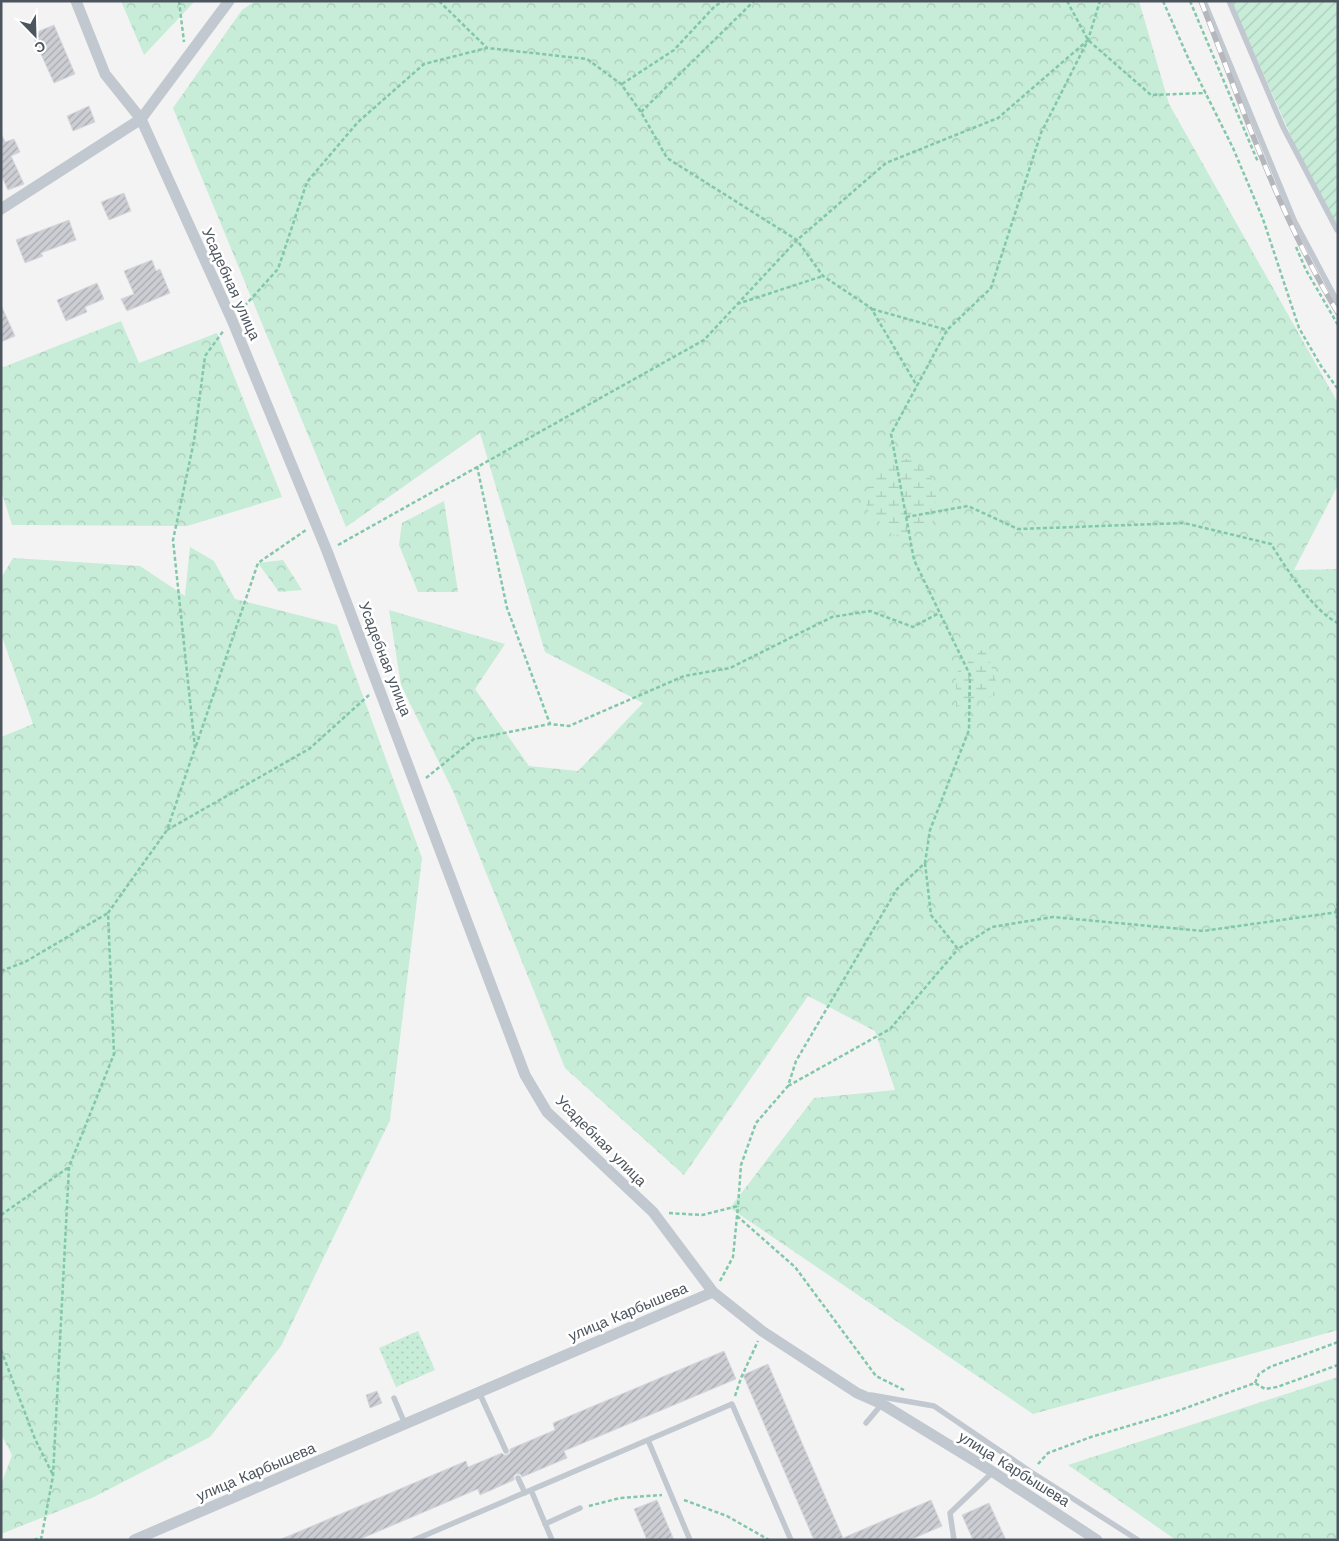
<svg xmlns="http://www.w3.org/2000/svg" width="1339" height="1541" font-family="'Work Sans',sans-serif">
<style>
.grass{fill:url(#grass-dots)}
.forest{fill:url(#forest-crowns)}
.wetland{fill:url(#wetland-marsh)}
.garden{fill:url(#garden-furrows)}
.building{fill:url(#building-hatch);stroke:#d7d8dd}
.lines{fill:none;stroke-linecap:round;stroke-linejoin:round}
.path{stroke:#82c7aa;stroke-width:2.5;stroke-dasharray:4 2.5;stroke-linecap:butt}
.service{stroke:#c2c8cf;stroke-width:5.5}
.minor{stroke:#c2c8cf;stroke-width:11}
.rail-casing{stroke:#b5b7bc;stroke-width:5.5}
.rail{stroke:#fff;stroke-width:4;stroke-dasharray:11;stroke-linecap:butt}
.labels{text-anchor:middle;stroke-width:5;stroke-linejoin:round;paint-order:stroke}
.street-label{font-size:15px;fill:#4c545e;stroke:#fff}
</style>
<defs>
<pattern id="grass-dots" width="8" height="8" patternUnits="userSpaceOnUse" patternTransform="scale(1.25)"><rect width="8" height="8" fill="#c7ecd8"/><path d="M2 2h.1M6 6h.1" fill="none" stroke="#adccbc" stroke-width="1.8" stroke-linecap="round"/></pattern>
<pattern id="forest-crowns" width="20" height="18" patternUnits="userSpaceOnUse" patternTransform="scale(1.25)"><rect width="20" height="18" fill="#c7ecd8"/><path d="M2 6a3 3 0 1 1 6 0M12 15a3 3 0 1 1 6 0" fill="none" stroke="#adccbc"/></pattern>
<pattern id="wetland-marsh" width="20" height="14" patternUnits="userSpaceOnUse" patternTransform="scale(1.25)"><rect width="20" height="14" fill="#c7ecd8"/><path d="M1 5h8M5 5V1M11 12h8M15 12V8" fill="none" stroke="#adccbc"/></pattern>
<pattern id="garden-furrows" width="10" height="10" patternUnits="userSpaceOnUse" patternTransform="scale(1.25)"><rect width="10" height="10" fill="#c7ecd8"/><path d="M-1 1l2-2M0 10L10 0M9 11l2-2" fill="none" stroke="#adccbc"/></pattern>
<pattern id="building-hatch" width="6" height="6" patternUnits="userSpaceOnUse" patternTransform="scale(1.25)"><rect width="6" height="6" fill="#cdced4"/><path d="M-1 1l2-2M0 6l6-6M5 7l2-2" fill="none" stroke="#a9aaaf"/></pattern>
</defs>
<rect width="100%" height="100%" fill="#f4f3f3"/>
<path class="grass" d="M418 1331 435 1370 396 1387 379 1348Z"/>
<path class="forest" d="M121 1H195L144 55Z
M255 1H1139L1169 104 1338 403V485L1294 570 1338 569V1330L1033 1414 730 1208 814 1098 895 1090 875 1031 808 996 684 1175 565 1068 453 791 401 685 389 610 505 644 475 689 529 766 578 771 643 703 545 652 480 433 346 527 173 108 242 10Z
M121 321 139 363 217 333 282 497 187 526 12 525 1 490V368Z
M444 501 458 592H418L399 545 402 523Z
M190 547 214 561 235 599 337 625 422 858 390 1120 281 1346 210 1437 94 1497 1 1534V1485L12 1455 1 1434V737L33 724 1 634V578L13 558 140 566 185 596Z
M283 560 302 590 279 592 258 563Z
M1338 1377V1540H1176L1068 1465Z"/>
<path class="wetland" d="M912 457 938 486 932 524 894 536 866 508 873 470Z
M985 647 1000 694 956 707V673Z"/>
<path class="garden" d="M1231 1H1338V229L1322 206Z"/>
<path class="building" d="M54 25 75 74 54 83 32 34Z
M89 106 95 122 73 131 67 116Z
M1 133 5 142 14 139 20 152 11 156 24 184 8 190 1 175Z
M124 193 131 211 109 220 101 202Z
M69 220 76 240 41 253 43 256 25 263 16 240Z
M152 260 156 271 160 269 170 293 127 311 121 299 134 294 124 271Z
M97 283 104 299 85 307 87 312 66 321 57 300Z
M1 305 15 336 1 342Z
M724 1351 736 1379 564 1451 567 1458 522 1477 520 1474H516L514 1476V1480L480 1495 478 1489 358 1540H279L466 1461 468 1467 502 1453 504 1455H507L510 1453V1449L555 1430 553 1423Z
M768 1364 843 1538 931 1500 942 1526 910 1540H814L743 1375Z
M377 1391 382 1403 370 1408 366 1395Z
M657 1500 674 1540H647L634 1509Z
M989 1503 1006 1540H973L962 1515Z"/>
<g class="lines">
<path class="path" d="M179 1 184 42
M439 1 487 48
M1067 1 1088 40 1151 95 1206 93
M1163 1 1189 60 1233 148 1263 219 1299 328 1321 366 1338 389
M1190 1 1258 162
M622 84 674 50 715 6 724 1
M641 112 754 1
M1296 247 1306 270 1338 325
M737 304 823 276
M872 309 947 330
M240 311 278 269 307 182 358 122 424 64 487 48 587 59 621 84 641 112 667 158 797 240 823 276 871 308 917 386
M477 466 507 608 550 724
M906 517 968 506 1018 529 1184 523 1271 544C1286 568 1313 611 1338 623
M338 545 704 340 797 240 886 163 998 118 1087 41
M196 746 258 563 306 530
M426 778 474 739 550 724 569 726 684 676 730 668 832 617 870 611 913 627 939 613
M167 830 309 749 369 695
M925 863 931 915 958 949 992 927 1053 917 1203 931 1338 912
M1338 902 1336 911 1338 924
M1 971 25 962 108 913
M788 1086 890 1029 958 949
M669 1213 702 1215 738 1206 741 1165 756 1123 788 1086 796 1061 897 889 925 863 930 830 969 730 970 675 914 560 891 434 947 330 991 288 1041 133 1088 40 1100 1
M1 1215 69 1167
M737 1216 795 1267 876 1376 904 1390
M720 1281 733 1257 738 1206
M1 1350 35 1439 53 1475
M1255 1383 1259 1374 1270 1367 1338 1342
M735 1396 741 1378 758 1341
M1038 1464 1048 1453 1091 1437 1169 1414 1255 1383 1265 1389 1277 1387 1338 1365
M684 1500 727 1516 769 1540
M589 1506 620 1498 662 1495
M34 1540 42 1537
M41 1540 53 1476 69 1167 114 1054 108 913 167 830 195 748 173 540 194 441 205 356 224 330"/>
<path class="service" d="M1204 1 1294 220 1338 303
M1229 1 1283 127 1337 230
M479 1392 506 1451
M871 1395 934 1406 1031 1472 1138 1540
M394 1398 405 1424
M866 1423 882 1404
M648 1440 690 1540
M518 1478 525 1493
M531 1490 552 1540
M545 1524 580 1508
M414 1540 732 1404 791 1540
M954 1540 950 1513 993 1472"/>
<path class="minor" d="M76 1 105 74 141 119 232 320 327 551 525 1075 547 1112 653 1212 713 1292 762 1331 857 1393 882 1404 993 1472 1097 1540
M1 209 141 119 229 1
M134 1540 713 1292"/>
<g class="rail-casing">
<path id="rail" d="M1201 1C1242 106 1279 216 1338 313"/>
</g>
<use href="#rail" class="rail"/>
</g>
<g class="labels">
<g class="street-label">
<text transform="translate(231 284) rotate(66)" y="5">Усадебная улица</text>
<text transform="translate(385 659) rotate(69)" y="5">Усадебная улица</text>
<text transform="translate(601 1141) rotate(45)" y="5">Усадебная улица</text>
<text transform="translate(628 1312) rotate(-23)" y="5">улица Карбышева</text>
<text transform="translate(1014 1469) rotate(32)" y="5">улица Карбышева</text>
<text transform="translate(256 1472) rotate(-23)" y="5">улица Карбышева</text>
</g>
</g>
<rect width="1339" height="1541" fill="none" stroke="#4c545e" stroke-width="5"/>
<g transform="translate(35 35) rotate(157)" stroke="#ffffff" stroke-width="4" paint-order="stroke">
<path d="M0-4L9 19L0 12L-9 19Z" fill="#4c545e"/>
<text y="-8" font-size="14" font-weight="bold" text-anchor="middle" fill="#4c545e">С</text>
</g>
</svg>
